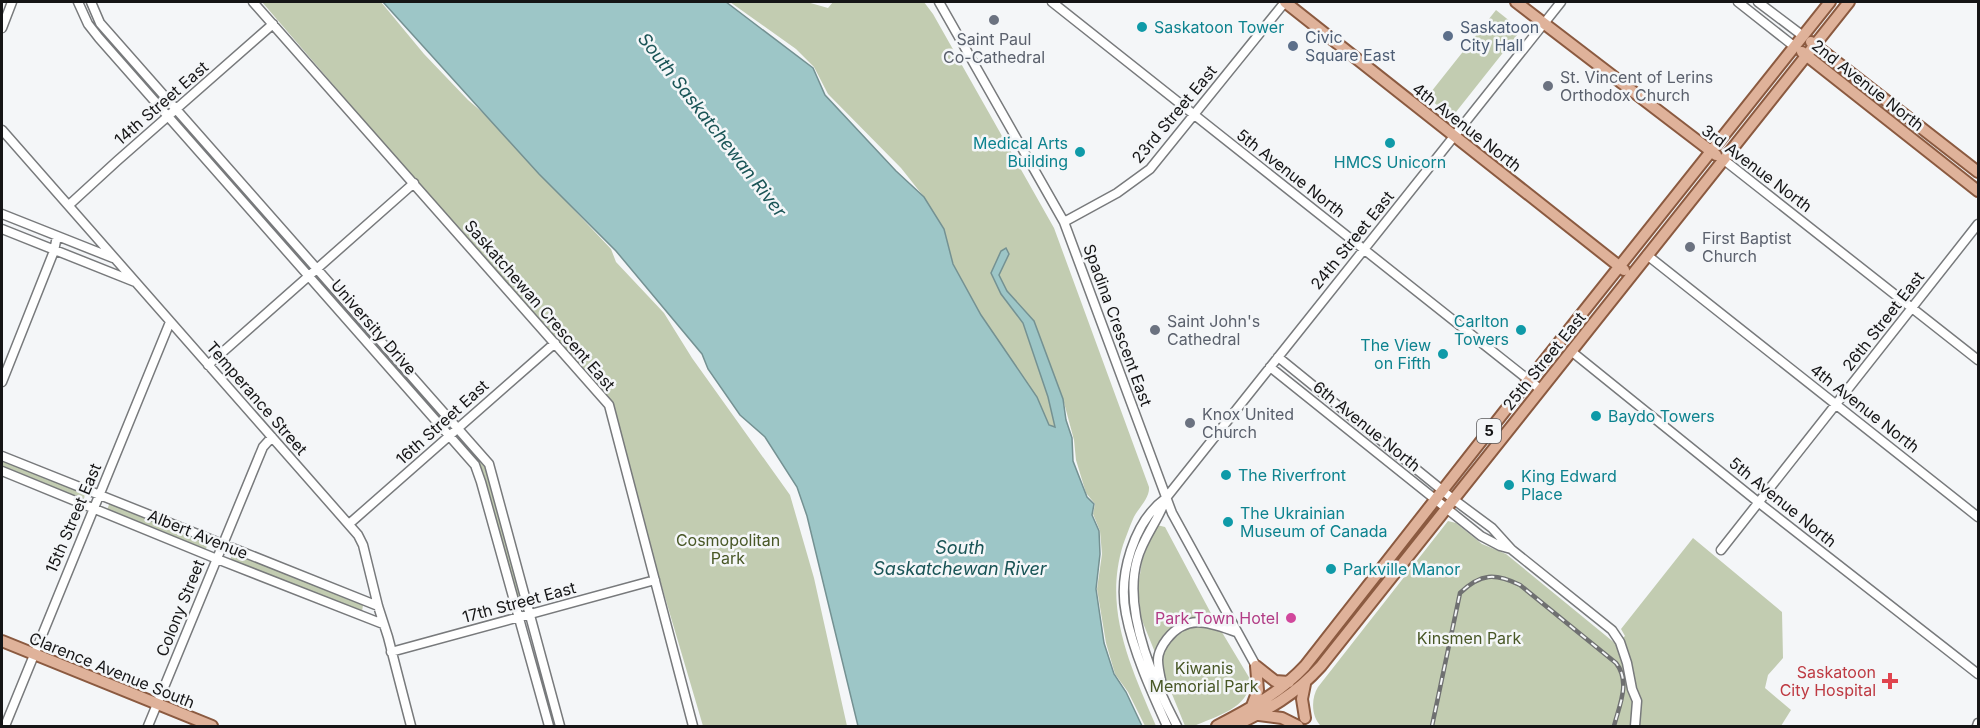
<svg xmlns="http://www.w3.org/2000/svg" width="1980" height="728" font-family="Inter,sans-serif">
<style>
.green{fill:#c2ccb1}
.water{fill:#9dc6c7;stroke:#749192;stroke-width:1.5}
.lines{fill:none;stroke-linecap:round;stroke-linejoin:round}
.minor-casing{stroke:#787a7c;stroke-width:11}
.major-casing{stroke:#8b5a40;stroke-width:14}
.minor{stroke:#fff;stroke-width:8}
.major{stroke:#dfb29a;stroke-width:10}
.rail-casing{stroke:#6f7071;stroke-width:4.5}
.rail{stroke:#f4f6f8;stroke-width:2;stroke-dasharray:7;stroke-linecap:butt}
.worship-dot{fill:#6b7280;stroke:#f4f6f8;stroke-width:2}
.culture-dot{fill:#0f9aa8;stroke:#f4f6f8;stroke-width:2}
.service-dot{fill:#5c6f8a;stroke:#f4f6f8;stroke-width:2}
.hotel-dot{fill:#d1479c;stroke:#f4f6f8;stroke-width:2}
.health-dot{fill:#e0444e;stroke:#f4f6f8;stroke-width:2}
.labels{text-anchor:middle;stroke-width:5;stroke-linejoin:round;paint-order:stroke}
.shield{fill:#f4f6f8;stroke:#58585a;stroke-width:1.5}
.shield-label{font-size:15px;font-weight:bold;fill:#151516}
.culture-label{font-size:16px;fill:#0d838f;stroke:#f4f6f8;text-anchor:start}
.service-label{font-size:16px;fill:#4e5e75;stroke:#f4f6f8;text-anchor:start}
.worship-label{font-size:16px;fill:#5b616d;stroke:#f4f6f8;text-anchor:start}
.street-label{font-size:16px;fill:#151516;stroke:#f4f6f8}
.park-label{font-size:16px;fill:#485726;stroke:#f4f6f8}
.hotel-label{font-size:16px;fill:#b23c85;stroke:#f4f6f8;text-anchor:end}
.health-label{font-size:16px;fill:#be3a42;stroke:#f4f6f8;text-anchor:end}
.water-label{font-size:18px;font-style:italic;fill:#195456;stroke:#f4f6f8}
</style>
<rect width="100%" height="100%" fill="#f4f6f8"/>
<path class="green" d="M262 2H381L424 54 468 100 518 143 526 159 611 249 616 262 664 313 692 358 790 495 814 578 847 726H703L608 404Z
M730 2H807L828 8 833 2H924L933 14 1054 228 1149 487C1150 499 1137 509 1133 519 1129 528 1126 537 1123 545 1103 610 1131 667 1156 726H1145L1128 692 1115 674 1106 643 1097 589 1102 554 1100 531 1093 514 1095 504 1086 493 1076 460 1074 440 1063 399 1034 321 1007 291 999 275 1009 254 991 273 1001 294 1023 323 1048 397 1055 427 1049 425 981 315 953 264 944 229 924 197 901 168 828 94 814 67 796 49Z
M1496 10 1521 30 1452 117 1427 97Z
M182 120 306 261 302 264 179 123Z
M321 280 446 421 443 423 319 282Z
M462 440 487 470 523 604H519L483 472 460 442Z
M2 459 85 492 84 500 2 468Z
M110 502 208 542 206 549 107 510Z
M1448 521 1456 523 1482 544 1506 554 1616 644 1625 636 1621 629 1693 538 1782 612 1783 658 1768 675 1765 688 1791 710 1781 726H1321C1311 717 1311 698 1318 687Z
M1157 525 1165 527 1214 619 1250 679C1251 708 1216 716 1194 726H1185L1141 618 1138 588 1142 561 1152 533Z
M233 552 363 605 362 612 230 560Z"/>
<path class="water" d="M383 2H726L813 68 825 95 896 171 924 197 944 229 953 264 981 315 1037 397 1049 425 1055 427 1048 397 1023 323 1001 294 991 273 1001 251 1006 248 1009 254 999 275 1007 291 1034 321 1063 399 1066 420 1072 438 1073 461 1087 497 1094 504 1092 515 1099 531 1100 554 1096 589 1104 643 1114 674 1126 692 1142 726H858L807 516 797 487 765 437 740 415 708 369 702 354 616 251 539 174Z"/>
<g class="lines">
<g class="minor-casing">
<path id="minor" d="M78 2 88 24 99 38 475 465 481 482 549 726
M91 2 100 23 489 464 560 726
M253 2 609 405 693 726
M939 2 1064 222 1172 513 1256 666
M1052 2 1540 389
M1738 2 1795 47
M1758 2 1803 36
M2 28 12 2
M2 130 358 535 363 545 378 606 388 637 411 726
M1724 160 1978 360
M69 205 117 161 273 24
M2 214 113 258
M1064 222 1117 193 1150 169 1285 2
M2 229 135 282
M1647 255 1978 517
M1571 351 1763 506 1978 674
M1278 357 1453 499 1492 528 1511 549 1612 630 1620 642 1627 663 1632 689 1637 701 1635 726
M208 365 414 183
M1270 367 1481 536 1500 546 1511 549
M2 382 54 251 57 236
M2 456 378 606
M2 471 217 559 383 624
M1166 498C1159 520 1143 537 1137 560 1123 611 1154 682 1177 726
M349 524 555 343
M1721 550 1978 224
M391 652 655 580
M1163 689C1161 680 1158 669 1158 660 1158 653 1163 644 1167 639 1188 613 1210 623 1236 632
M5 726 170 322
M148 726 263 447 272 437
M1167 726C1152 693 1133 651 1126 614 1118 575 1134 521 1166 498L1561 2
M1977 726 1978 723"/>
</g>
<g class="major-casing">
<path id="major" d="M1285 2 1624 270
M1516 2 1716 155
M1811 42 1978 172
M1802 52 1978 191
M2 641 212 726
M1256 666 1275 681 1289 682
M1252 706 1258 690 1256 666
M1259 715 1282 718 1298 726
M1305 718 1302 699 1305 684
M1217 726C1248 710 1281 692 1305 666L1529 380 1830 2
M1234 726C1269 709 1294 696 1321 666L1849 2"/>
</g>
<use href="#minor" class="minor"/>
<use href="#major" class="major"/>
<g class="rail-casing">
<path id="rail" d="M1432 726 1460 593C1481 573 1495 573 1520 585L1616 663C1631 682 1619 706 1614 726"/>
</g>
<use href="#rail" class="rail"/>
</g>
<g class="worship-dot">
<circle cx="994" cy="20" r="6"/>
<circle cx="1548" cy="86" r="6"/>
<circle cx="1690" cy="247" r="6"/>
<circle cx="1155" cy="330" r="6"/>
<circle cx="1190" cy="423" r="6"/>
</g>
<g class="culture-dot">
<circle cx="1142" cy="27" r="6"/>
<circle cx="1390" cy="143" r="6"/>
<circle cx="1080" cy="152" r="6"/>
<circle cx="1521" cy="330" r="6"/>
<circle cx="1443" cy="354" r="6"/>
<circle cx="1596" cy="416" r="6"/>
<circle cx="1226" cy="475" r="6"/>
<circle cx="1509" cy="485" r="6"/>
<circle cx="1228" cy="522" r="6"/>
<circle cx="1331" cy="569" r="6"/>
</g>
<g class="service-dot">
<circle cx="1448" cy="36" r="6"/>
<circle cx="1293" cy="46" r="6"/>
</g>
<circle class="hotel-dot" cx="1291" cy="618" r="6"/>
<path class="health-dot" d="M1887 672h6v6h6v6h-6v6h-6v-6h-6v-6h6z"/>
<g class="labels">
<rect class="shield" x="1477" y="419" width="24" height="24" rx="4.5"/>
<g class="shield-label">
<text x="1489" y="436">5</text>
</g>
<g class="culture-label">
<text x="1154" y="33">Saskatoon Tower</text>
<text x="1068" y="149" text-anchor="end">Medical Arts<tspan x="1068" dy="18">Building</tspan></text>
<text x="1390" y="168" text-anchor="middle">HMCS Unicorn</text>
<text x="1509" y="327" text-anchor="end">Carlton<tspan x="1509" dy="18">Towers</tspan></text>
<text x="1431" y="351" text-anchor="end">The View<tspan x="1431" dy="18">on Fifth</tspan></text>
<text x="1608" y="422">Baydo Towers</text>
<text x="1238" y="481">The Riverfront</text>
<text x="1521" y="482">King Edward<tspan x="1521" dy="18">Place</tspan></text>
<text x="1240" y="519">The Ukrainian<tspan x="1240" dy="18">Museum of Canada</tspan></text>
<text x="1343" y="575">Parkville Manor</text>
</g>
<g class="service-label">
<text x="1460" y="33">Saskatoon<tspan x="1460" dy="18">City Hall</tspan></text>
<text x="1305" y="43">Civic<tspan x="1305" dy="18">Square East</tspan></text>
</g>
<g class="worship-label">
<text x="994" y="45" text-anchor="middle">Saint Paul<tspan x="994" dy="18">Co-Cathedral</tspan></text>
<text x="1560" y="83">St. Vincent of Lerins<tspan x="1560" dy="18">Orthodox Church</tspan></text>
<text x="1702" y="244">First Baptist<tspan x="1702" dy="18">Church</tspan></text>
<text x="1167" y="327">Saint John's<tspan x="1167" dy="18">Cathedral</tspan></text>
<text x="1202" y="420">Knox United<tspan x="1202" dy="18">Church</tspan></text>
</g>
<g class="street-label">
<text transform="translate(1868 85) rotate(38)" y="6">2nd Avenue North</text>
<text transform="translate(161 103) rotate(-41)" y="6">14th Street East</text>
<text transform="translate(1174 114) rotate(-50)" y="6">23rd Street East</text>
<text transform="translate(1467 127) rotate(38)" y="6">4th Avenue North</text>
<text transform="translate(1757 168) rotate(37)" y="6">3rd Avenue North</text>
<text transform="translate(1291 173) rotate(38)" y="6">5th Avenue North</text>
<text transform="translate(1352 240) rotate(-51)" y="6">24th Street East</text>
<text transform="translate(540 305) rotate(49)" y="6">Saskatchewan Crescent East</text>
<text transform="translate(1883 321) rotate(-52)" y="6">26th Street East</text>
<text transform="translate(1118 325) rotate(70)" y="6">Spadina Crescent East</text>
<text transform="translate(374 327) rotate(49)" y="6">University Drive</text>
<text transform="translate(1544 361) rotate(-51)" y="6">25th Street East</text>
<text transform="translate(257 398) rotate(49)" y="6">Temperance Street</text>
<text transform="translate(1865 408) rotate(38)" y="6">4th Avenue North</text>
<text transform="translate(442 422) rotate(-42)" y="6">16th Street East</text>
<text transform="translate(1367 426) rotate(39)" y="6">6th Avenue North</text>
<text transform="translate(1783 502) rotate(39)" y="6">5th Avenue North</text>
<text transform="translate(73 518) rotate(-67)" y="6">15th Street East</text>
<text transform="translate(198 534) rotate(22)" y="6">Albert Avenue</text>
<text transform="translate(519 602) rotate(-15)" y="6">17th Street East</text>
<text transform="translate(180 608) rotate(-68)" y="6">Colony Street</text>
<text transform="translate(112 670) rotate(22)" y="6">Clarence Avenue South</text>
</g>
<g class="park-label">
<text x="728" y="546">Cosmopolitan<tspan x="728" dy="18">Park</tspan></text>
<text x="1469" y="644">Kinsmen Park</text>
<text x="1204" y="674">Kiwanis<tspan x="1204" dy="18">Memorial Park</tspan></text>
</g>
<g class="hotel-label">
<text x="1279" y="624">Park Town Hotel</text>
</g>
<g class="health-label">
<text x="1876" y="678">Saskatoon<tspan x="1876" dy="18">City Hospital</tspan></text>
</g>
<g class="water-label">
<text transform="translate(712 125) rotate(52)" y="6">South Saskatchewan River</text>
<text x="960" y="554">South<tspan x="960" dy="21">Saskatchewan River</tspan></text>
</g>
</g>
<rect width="1980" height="728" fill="none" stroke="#151516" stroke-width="6"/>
</svg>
